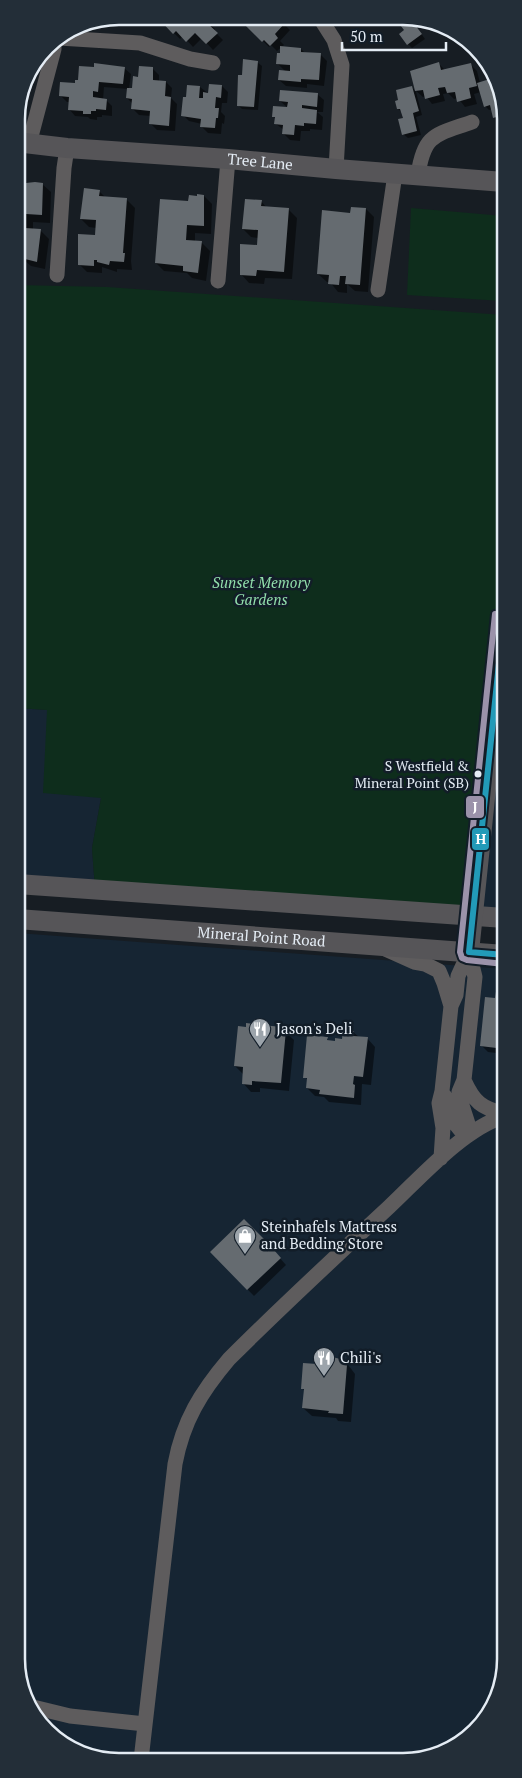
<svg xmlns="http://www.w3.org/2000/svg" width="522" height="1778" font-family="'PT Serif',serif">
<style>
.built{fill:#162533}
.green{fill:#0e2d1c}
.shadow{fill:#0007}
.building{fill:#656b70}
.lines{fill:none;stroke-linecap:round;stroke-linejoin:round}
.street{stroke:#5e5c5d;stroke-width:15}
.secondary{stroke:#565558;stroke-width:20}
.bus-1-casing{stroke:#121d28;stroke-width:10}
.bus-2-casing{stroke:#121d28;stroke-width:10}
.bus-1{stroke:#229ab8;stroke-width:6}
.bus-2{stroke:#9b92aa;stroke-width:6}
.bus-dot{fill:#e4ecf4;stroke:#121d28;stroke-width:2}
.labels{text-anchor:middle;stroke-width:5;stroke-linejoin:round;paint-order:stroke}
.bus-label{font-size:14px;fill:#e4ecf4;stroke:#121d28;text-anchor:end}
.street-label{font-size:15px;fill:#e4ecf4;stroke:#121d28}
.park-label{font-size:15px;font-style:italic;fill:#91deab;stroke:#121d28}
.poi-label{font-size:15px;fill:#e4ecf4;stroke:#121d28;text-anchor:start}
.rim{fill:none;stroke:#e4ecf4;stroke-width:2.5}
.line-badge{stroke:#121d28;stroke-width:2}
.badge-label{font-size:14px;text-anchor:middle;font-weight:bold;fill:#fff}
</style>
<rect width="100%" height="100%" fill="#171d23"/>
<path class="built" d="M504 615 505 918 472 916Z
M17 708 48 710 101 798 92 848 95 889 17 884Z
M17 933 505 969 506 1665 480 1727 422 1760H99L46 1731 18 1678Z"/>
<path class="green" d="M411 208 504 216 503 301 407 295Z
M17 285 107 287 504 315V615L472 916 95 889 92 848 101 798 43 793 47 710 17 708Z"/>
<path class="shadow" d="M123 16 119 20 115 17 119 16Z
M133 16H148L140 24Z
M160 17H203L215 29 214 31 223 40 213 50 202 38 193 47 183 36 180 39 159 18Z
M247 17H280L281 18 280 20 290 30 280 41 284 45 277 51 271 45 269 47 243 21Z
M397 18H418L420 22 415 25 425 39 412 48 408 44 406 31Z
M301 49 305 53 320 54 327 61 324 86 307 84V88L286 86 279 80 286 72 277 63Z
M257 62 262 66 258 110 242 109 238 105 243 76Z
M439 64 446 71 470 64 477 71 480 83 493 80 502 97 504 120 498 121 494 117 492 109 489 110 485 106 481 92 474 94 477 104 465 107 458 98 454 99 448 93 443 94 445 101 432 104 426 96 423 97 416 91Z
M124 68 131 74 129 89 133 90 139 78 153 69 159 75V81L166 82 172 88 171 98 177 104 175 131 157 130 150 123 151 116 139 115 133 109V104L127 98 128 89 104 87 103 100H106L112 106V116L102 115V117H97V120L90 119 88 117 75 116 69 109V102H67L61 96 76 84Z
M222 86 228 92 227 103H222L221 112 225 116 224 124 222 123 221 134 208 133 202 127V124L189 121 183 115 187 99 200 87 209 94Z
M22 87 27 92 26 106 18 105Z
M412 87 416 92 422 115 416 117 421 135 408 138 403 134 404 119 403 113 398 109Z
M317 94 324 100 323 112H317L323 117 322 130 310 129V131H301L300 141 290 140 284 134V130L276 124V119L273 116 288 108 280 101Z
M42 184 51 192 50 223 33 222V230H40L49 239 45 269 31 266 25 261 17 260V190L27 191Z
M99 191 106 198 127 200 135 208 131 261 132 270 117 269V272L102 267V273L87 272 79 264 96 236V228L89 227 81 219Z
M190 196H204L212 204 211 234 195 233V242L202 243 210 251 206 281 192 278 187 273 164 271 156 263 189 202Z
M261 201 267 208 288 209 297 218 292 279 265 278 264 284 249 283 241 274 258 246V238L251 237 243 229Z
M366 209 374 217 368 292 355 291 347 284V293L338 292 330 282H327L318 274 351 214Z
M17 824 26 826 25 837H17Z
M505 987V1054L488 1052 482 1046 497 999Z
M281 1028 294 1040 289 1091 260 1088V1092H251L243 1083 244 1075 235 1066Z
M353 1032 359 1037 367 1038 375 1047 371 1085 362 1084 361 1105 329 1102 324 1097 315 1096 307 1088 308 1080 305 1077 327 1039 330 1042 343 1040Z
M272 1249 286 1265 254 1296 211 1252Z
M335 1360 346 1362 355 1374 351 1422 338 1421 336 1418 312 1416 303 1408 305 1391 302 1388 318 1365Z"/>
<path class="building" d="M159 17H205L210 22 208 24 218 33 206 44 195 33 186 42 176 31 173 34 158 18Z
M245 17H279L285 23 275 34 278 38 270 46 264 40 262 42 241 21Z
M395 18H416L412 21 422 34 407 45 399 34 404 30Z
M280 46 301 48V52L321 53 319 80 301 79V82L278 80 279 70 290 71V65L276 64 277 53H280Z
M243 59 258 61 254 107 237 106 238 75H242Z
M439 62 441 70 471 63 477 86 469 88 471 98 457 102 455 92 447 93 445 87 438 88 440 95 425 99 423 90 415 91 410 71Z
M94 63 125 67 123 84 99 82 98 92 93 91V97L107 99 106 110 96 109V111H91V114H83V111L68 110 69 97 59 96 60 82 75 83V80H78L79 66 94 67Z
M139 66 153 67V80L166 81 165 96 171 97 169 126 149 124 150 111 131 109 132 99 126 98 127 88H132L133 76 138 77Z
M493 78 499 91 500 95H498L501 104H504V115L493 118 490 105 484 107 477 83Z
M209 84 222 85 221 98 216 97 215 108H219L218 118H216L215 128 200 127 201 119 181 116 183 97H186L187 85 200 86 199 98H203V92L208 93Z
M412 86 419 111 413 113 417 131 402 135 398 119 403 118 400 109H397L395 101 398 100 396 90Z
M280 90 318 93 317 107 302 105V108L317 110 316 124 304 123V126L295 125 294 135 282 134 283 125 274 124 275 117H272L273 106 287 107 288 102 279 101Z
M35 182 43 183 42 215 26 214 25 228 41 229 37 262 21 258V253H17V189H26V183Z
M84 188 100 190 99 196 127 198 123 253H125L124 262 110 261 109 265 97 262V260H94V266L78 265V234L95 235 96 220 80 219Z
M197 194 204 195V226L187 225 186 240 202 241 198 273 183 271V266L155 263 160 199 188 201 189 195 197 196Z
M245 199 262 200 261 206 289 208 284 272 257 270 256 276 240 275V244L257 245 258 230 242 229Z
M351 207 366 208 360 285 345 284 346 276H340L339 285 328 284 329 275 317 274 322 210 350 213Z
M17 823H25L24 836H17Z
M497 985 505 986V1049L480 1046 485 997 495 998Z
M246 1023 281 1027V1030H286L281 1083 252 1081V1085L242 1084 243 1067 234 1066 238 1026 246 1027Z
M343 1030 354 1031 353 1036 368 1037 363 1077 354 1076 353 1084 355 1085 354 1098 319 1094 320 1090 306 1088 307 1078H303L307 1035 328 1037 327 1040 335 1041V1038L342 1039Z
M244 1219 267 1242 281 1258 247 1290 210 1252Z
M325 1355 344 1360 347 1365 343 1414 328 1413 329 1411 302 1408 304 1389H301L303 1363 317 1364V1356L324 1357Z
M504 1622H505L506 1665 498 1684Z"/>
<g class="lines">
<path class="street" d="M320 18 334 40 342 65 336 169
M59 38 140 43 190 59 213 63
M29 144 54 49V41
M418 175C424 133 436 135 472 122
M57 275 64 168 67 148
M218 281 228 159
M378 290 395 174
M385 949 414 962 425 964 439 971 444 983 451 1006
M469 952 475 977 464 1080 459 1092 461 1102 471 1133
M464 1080C474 1102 481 1108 505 1114
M444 1095 447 1100 454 1122 466 1137
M441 1158 443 1128 439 1103 442 1091 451 1006 456 995 458 976 469 952
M33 1707 70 1716 145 1724
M141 1760 175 1464C183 1421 201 1392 229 1359 281 1307 335 1257 389 1207 421 1177 463 1129 505 1116"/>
<g class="secondary">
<path id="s1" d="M16 142 67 148 228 159 336 169 504 182"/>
<path d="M17 884 505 918"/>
<path id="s2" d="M17 919 505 955"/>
<path d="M469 952 504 615"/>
</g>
<g class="bus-1-casing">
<path id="bus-1" d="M504 615 469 952 505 955"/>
</g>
<g class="bus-2-casing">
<path id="bus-2" d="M495 614 460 952 462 958 467 960 504 964"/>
</g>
<use href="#bus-1" class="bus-1"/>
<use href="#bus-2" class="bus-2"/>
</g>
<defs>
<g id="restaurant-pin" transform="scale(1.125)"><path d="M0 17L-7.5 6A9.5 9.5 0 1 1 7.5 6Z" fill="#9ca4ab" stroke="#121d28"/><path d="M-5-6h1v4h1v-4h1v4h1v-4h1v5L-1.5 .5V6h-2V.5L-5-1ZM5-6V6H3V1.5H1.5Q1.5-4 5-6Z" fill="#fff"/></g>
<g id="shop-pin" transform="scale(1.125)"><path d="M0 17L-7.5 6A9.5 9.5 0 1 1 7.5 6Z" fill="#9ca4ab" stroke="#121d28"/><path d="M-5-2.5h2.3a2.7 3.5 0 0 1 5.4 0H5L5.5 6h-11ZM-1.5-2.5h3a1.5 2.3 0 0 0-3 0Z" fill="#fff"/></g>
</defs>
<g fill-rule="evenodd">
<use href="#restaurant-pin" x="260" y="1029"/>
<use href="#shop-pin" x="245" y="1236"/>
<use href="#restaurant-pin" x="324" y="1358"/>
</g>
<circle class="bus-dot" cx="478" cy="774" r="4.5"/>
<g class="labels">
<g class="bus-label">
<text x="469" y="771">S Westfield &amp;<tspan x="469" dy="17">Mineral Point (SB)</tspan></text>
</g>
<g class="street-label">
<text dy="5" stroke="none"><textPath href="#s1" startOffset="245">Tree Lane</textPath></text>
<text dy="5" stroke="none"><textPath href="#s2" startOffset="245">Mineral Point Road</textPath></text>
</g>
<g class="park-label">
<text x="261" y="588">Sunset Memory<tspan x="261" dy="17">Gardens</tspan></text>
</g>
<g class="poi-label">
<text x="276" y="1034">Jason's Deli</text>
<text x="261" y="1232">Steinhafels Mattress<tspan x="261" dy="17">and Bedding Store</tspan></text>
<text x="340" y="1363">Chili's</text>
</g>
</g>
<path d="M0 0H522V1778H0ZM119 25H403A94 94 0 0 1 497 119V1659A94 94 0 0 1 403 1753H119A94 94 0 0 1 25 1659V119A94 94 0 0 1 119 25Z" fill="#232e38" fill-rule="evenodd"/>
<path class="rim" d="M119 25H403A94 94 0 0 1 497 119V1659A94 94 0 0 1 403 1753H119A94 94 0 0 1 25 1659V119A94 94 0 0 1 119 25Z"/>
<g class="line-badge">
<rect x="465" y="795" width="20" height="24" rx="5" fill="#9b92aa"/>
<rect x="471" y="827" width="19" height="24" rx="5" fill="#229ab8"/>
</g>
<g class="badge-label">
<text x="475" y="812">J</text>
<text x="481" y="844">H</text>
</g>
<path d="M342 42v8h104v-8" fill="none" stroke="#e4ecf4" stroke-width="2.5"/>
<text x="350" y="42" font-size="15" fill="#e4ecf4" stroke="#121d28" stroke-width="4" paint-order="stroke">50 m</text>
</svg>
